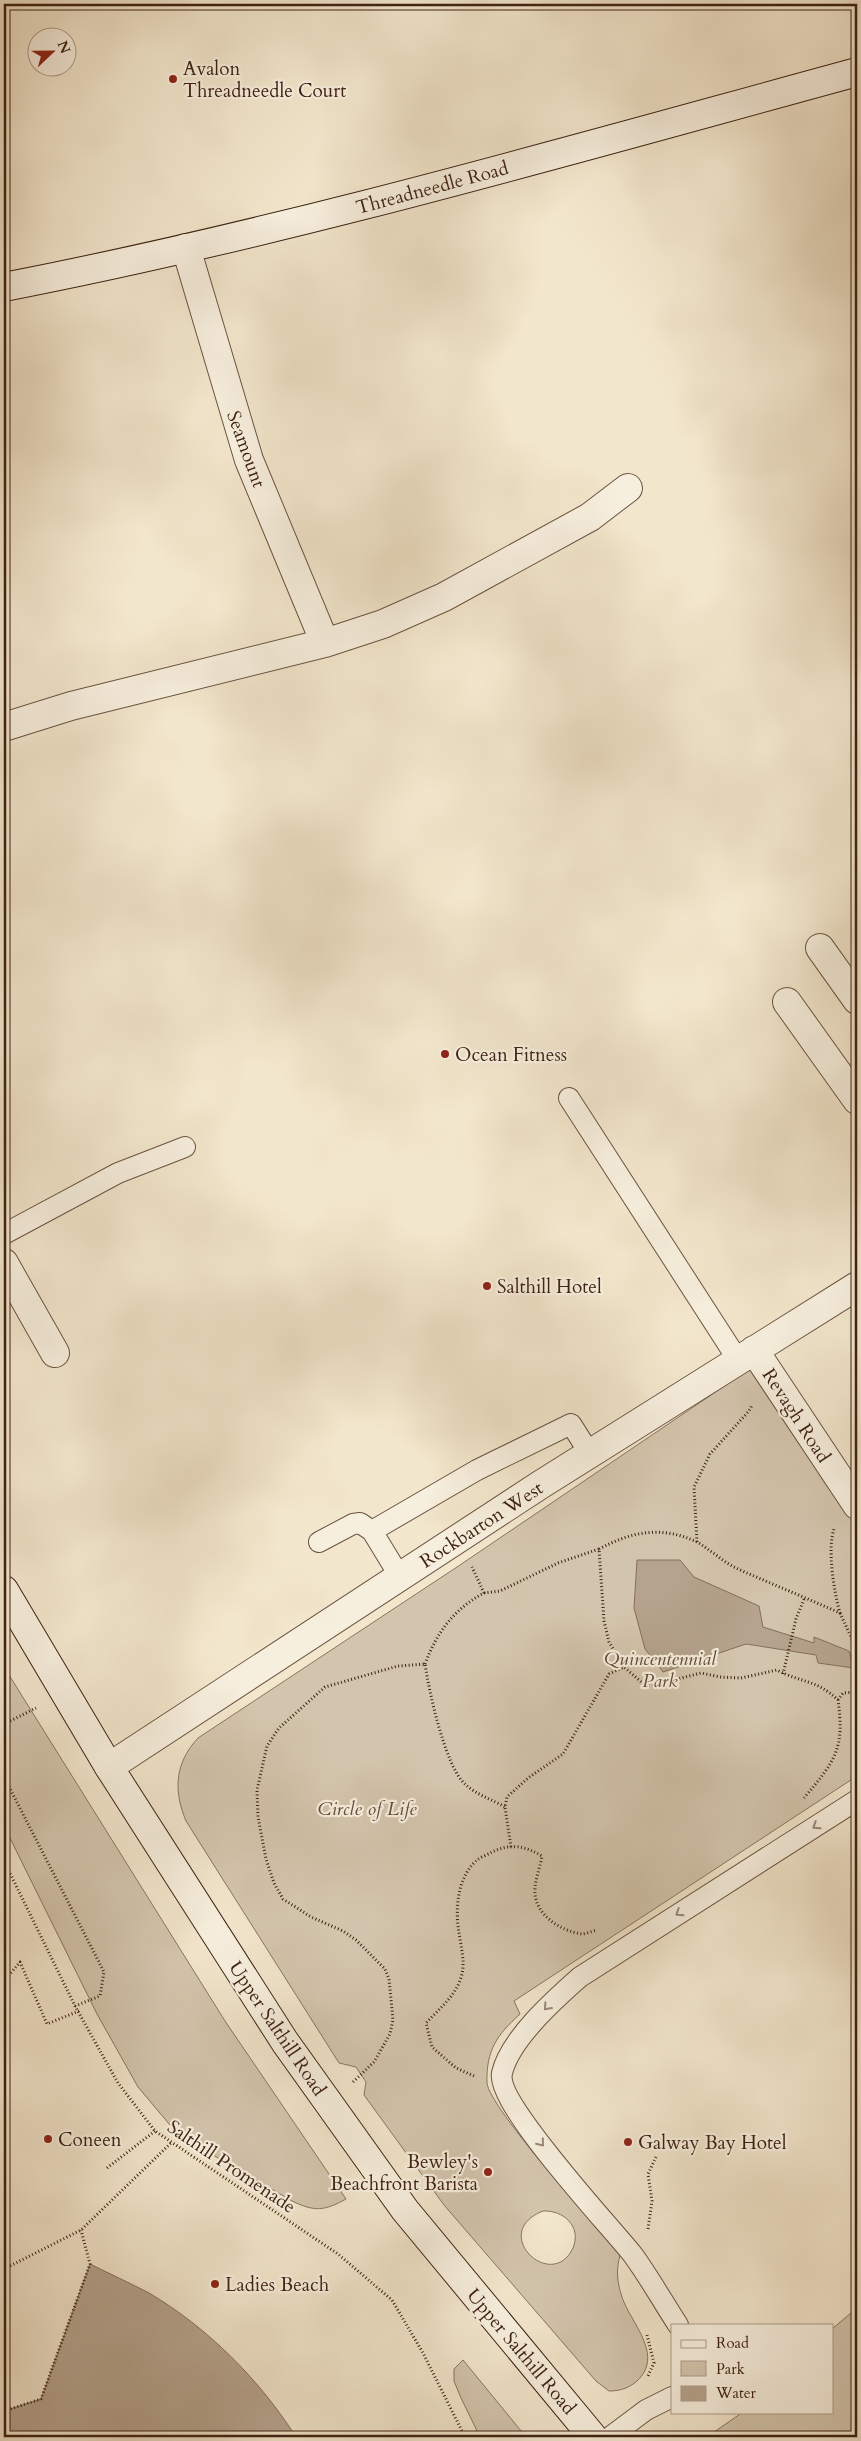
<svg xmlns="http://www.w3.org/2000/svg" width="861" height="2441" font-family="Cardo,serif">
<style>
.green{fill:#d3c5ad;stroke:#887460;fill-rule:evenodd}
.water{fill:#b5a38d;stroke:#856f5c}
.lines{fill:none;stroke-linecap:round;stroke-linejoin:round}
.service-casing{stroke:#6b5341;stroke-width:22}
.minor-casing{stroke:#6b5341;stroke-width:30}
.secondary-casing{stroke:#3e2213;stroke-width:30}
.path{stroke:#3e2213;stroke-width:3;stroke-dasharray:1 2.5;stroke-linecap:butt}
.service{stroke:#f7efde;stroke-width:20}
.minor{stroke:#f7efde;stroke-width:28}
.secondary{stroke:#f7efde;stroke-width:28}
.oneway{stroke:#9a8878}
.poi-dot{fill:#8f2418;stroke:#f7efde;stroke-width:2}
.labels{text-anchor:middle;stroke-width:4.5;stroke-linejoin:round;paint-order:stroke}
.poi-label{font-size:19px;fill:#3e2213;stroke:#f7efde;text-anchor:start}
.street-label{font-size:19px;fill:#3e2213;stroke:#f7efde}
.park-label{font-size:19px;font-style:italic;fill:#634b3a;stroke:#f7efde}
</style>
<rect width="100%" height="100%" fill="#f2e6cc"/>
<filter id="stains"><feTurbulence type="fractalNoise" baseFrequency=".004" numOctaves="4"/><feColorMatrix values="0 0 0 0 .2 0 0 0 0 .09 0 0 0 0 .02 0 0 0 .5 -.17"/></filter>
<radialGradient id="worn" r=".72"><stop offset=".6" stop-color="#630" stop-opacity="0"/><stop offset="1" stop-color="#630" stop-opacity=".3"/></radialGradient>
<path class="green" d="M751 1368 857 1523V1776L514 2001 520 2014C497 2035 486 2050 487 2083 489 2107 598 2229 620 2255 616 2270 617 2282 622 2297 630 2322 665 2355 637 2381 629 2388 620 2391 609 2391L596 2381 444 2205 364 2095 366 2082 356 2067 339 2063 186 1821C173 1790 175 1763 198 1738L457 1567ZM543 2211C563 2210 582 2226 573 2248 552 2293 488 2233 543 2211Z
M4 1667 225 2021 346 2199C324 2211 315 2212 292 2201L189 2141 170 2125 138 2087 97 2014 4 1826Z
M857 2308V2437H707L743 2412H832V2329Z
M463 2360 526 2437H480L461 2398 454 2381V2369Z"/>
<path class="water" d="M637 1560H680L694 1577 759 1606 763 1627 814 1643V1637L849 1651 854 1668 818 1663 816 1655 746 1644 663 1672 645 1649 634 1608Z
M90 2264C110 2274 130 2283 149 2293 207 2327 260 2380 296 2437H4V2411L41 2399Z"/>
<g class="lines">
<g class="service-casing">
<path id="service" d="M569 1098 738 1360
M4 1234 118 1173 185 1147
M372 1531 477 1470 571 1424 590 1454
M319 1542 353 1524 360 1523 372 1531 400 1577
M678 2325C663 2302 649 2277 633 2255 610 2226 495 2103 502 2073 510 2039 555 1999 580 1977L857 1800
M610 2437 646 2410 672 2397"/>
</g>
<g class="minor-casing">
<path id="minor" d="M186 248 249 460 325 643
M4 727 71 706 325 643 383 624 444 597 590 517 628 488
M820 948 857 1000
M787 1002 857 1100
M4 1263 55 1353
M754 1350 857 1505
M109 1767 540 1485 857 1286"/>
</g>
<g class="secondary-casing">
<path id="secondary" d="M4 287C292 231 574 149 857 72
M4 1590 109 1767 285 2042 405 2210 593 2437"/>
</g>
<path class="path" d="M697 1542 694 1487 710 1454 749 1411 752 1405
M599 1549C631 1532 661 1525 697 1542 711 1550 723 1562 738 1569 772 1584 806 1598 840 1613 834 1592 827 1549 834 1529
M484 1593 500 1591 558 1563 599 1549 604 1621 609 1642 624 1667
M840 1613 857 1650
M425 1664C437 1632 454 1609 484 1593L472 1567
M783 1674 796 1619 805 1597
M838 1700 843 1693 857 1692
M4 1724 36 1708
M4 1777 104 1972 100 1996 75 2006
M511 1847 505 1807 507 1797 528 1778 563 1754 609 1674 624 1667 647 1687 701 1673 720 1677 741 1678 777 1670C801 1683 816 1679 838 1700 845 1749 835 1761 804 1798
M4 1861 75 2006 118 2083 155 2131 338 2254 392 2300 423 2353 465 2437
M4 1981 20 1962 47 2024 79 2011
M474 2076 456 2068 432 2047 426 2023C440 2008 457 1995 462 1974 465 1962 461 1946 459 1933 455 1910 457 1878 476 1861 480 1857 487 1855 492 1852 511 1843 525 1846 542 1856 540 1869 534 1881 535 1894 537 1916 561 1931 582 1934 586 1934 592 1931 597 1930
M353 2082 374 2062 390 2034 393 2020 389 1979 385 1969 356 1940 343 1931 311 1917 283 1899 274 1883 266 1859 258 1817 257 1790 267 1746 279 1728 325 1687 398 1666 425 1664C429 1691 445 1766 465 1784 475 1794 493 1800 505 1807
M107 2168 155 2131
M648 2229 652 2201 648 2174 656 2157
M4 2269 81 2230 172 2142
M647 2335 654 2363 648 2376
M4 2411 41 2399 90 2264 81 2230"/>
<use href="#service" class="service"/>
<use href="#minor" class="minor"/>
<use href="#secondary" class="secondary"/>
</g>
<defs><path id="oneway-chevron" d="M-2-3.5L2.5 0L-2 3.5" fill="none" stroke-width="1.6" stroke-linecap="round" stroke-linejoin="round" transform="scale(1.25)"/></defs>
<g class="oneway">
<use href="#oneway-chevron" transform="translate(816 1826) rotate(147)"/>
<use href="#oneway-chevron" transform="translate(679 1913) rotate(147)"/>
<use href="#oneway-chevron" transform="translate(547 2007) rotate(132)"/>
<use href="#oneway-chevron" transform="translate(541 2143) rotate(51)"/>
</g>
<g class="poi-dot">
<circle cx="173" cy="79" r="5"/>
<circle cx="445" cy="1054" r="5"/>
<circle cx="487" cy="1286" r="5"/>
<circle cx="48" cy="2139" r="5"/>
<circle cx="628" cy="2142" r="5"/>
<circle cx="488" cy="2172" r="5"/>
<circle cx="215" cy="2284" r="5"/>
</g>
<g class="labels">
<g class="poi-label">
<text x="183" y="75">Avalon<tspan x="183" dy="22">Threadneedle Court</tspan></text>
<text x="455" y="1061">Ocean Fitness</text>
<text x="497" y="1293">Salthill Hotel</text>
<text x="58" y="2146">Coneen</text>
<text x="638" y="2149">Galway Bay Hotel</text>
<text x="478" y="2168" text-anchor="end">Bewley's<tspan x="478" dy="22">Beachfront Barista</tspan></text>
<text x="225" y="2291">Ladies Beach</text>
</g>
<g class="street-label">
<text transform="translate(432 187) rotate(-15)" y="7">Threadneedle Road</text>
<text transform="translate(247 449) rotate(70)" y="7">Seamount</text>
<text transform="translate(797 1415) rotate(57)" y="7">Revagh Road</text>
<text transform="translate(481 1524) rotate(-33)" y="7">Rockbarton West</text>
<text transform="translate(278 2028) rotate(56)" y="7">Upper Salthill Road</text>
<text transform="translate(232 2166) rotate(34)" y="7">Salthill Promenade</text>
<text transform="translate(522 2351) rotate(50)" y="7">Upper Salthill Road</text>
</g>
<g class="park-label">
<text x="660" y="1665">Quincentennial<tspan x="660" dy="22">Park</tspan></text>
<text x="367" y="1815">Circle of Life</text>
</g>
</g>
<rect width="861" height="2441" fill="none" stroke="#f2e6cc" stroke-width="20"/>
<rect x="5" y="5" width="851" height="2431" fill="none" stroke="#3e2213" stroke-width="2.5"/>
<rect x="10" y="10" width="841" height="2421" fill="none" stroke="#3e2213"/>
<rect x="671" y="2324" width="162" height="90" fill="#f7efde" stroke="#ad9d8d"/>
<rect x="681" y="2340" width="25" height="8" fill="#f7efde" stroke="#ad9d8d"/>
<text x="716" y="2348" font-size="15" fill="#3e2213">Road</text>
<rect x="681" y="2361" width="25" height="15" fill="#d3c5ad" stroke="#ad9d8d"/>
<text x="716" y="2374" font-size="15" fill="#3e2213">Park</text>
<rect x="681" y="2386" width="25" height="15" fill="#b5a38d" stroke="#ad9d8d"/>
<text x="716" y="2398" font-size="15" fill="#3e2213">Water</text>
<g transform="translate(52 52) rotate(68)"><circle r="24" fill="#f7efde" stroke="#ad9d8d"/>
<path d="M0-4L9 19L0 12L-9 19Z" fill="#8f2418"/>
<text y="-8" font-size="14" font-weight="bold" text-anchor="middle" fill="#3e2213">N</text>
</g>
<rect width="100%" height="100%" filter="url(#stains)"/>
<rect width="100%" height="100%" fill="url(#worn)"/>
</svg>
